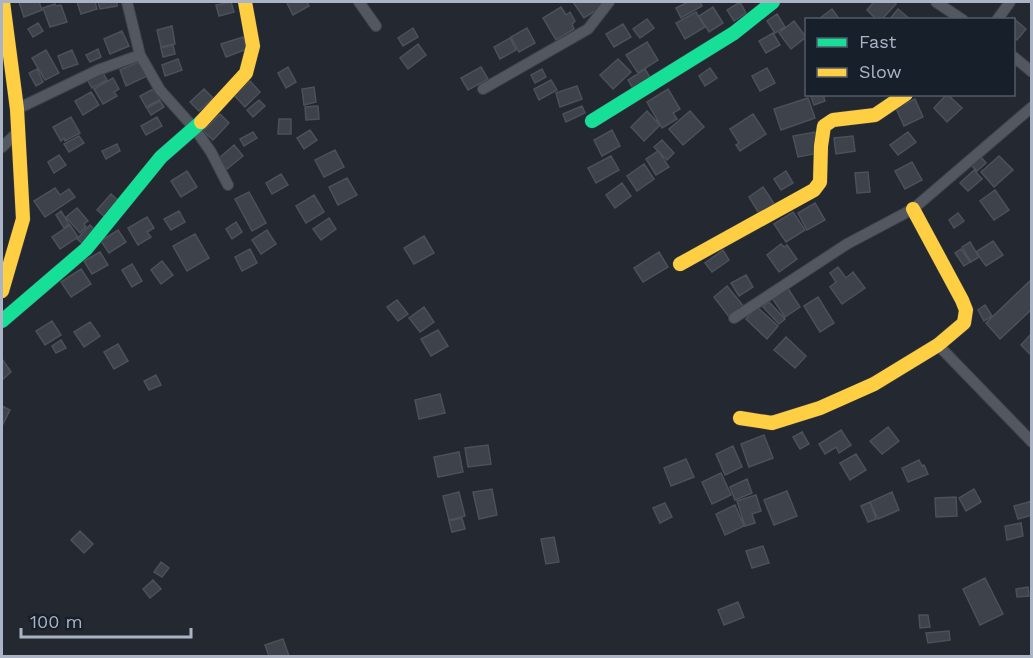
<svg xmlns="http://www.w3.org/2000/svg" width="1033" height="658" font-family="'Work Sans',sans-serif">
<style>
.building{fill:#3e424a;stroke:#4b505a;stroke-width:1.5}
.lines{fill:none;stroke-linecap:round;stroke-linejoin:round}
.street-casing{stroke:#40434a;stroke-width:12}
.fast-casing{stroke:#40434a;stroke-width:15}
.slow-casing{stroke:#40434a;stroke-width:15}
.street{stroke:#535860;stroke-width:10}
.fast{stroke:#16e098;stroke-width:14}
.slow{stroke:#ffcf43;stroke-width:14}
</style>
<rect width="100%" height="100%" fill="#242931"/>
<path class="building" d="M19 2H39L42 10 24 17Z
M77 2H95L97 9 81 14Z
M98 2H117V6L100 9Z
M231 2 234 12 219 16 216 5Z
M290 2H307L309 6 293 15 287 3Z
M573 2H609L584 18Z
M688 2H700L702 6 681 18 676 8Z
M740 2 746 13 734 21 727 10Z
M874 2H894L896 4 881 20H877L867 10Z
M55 4 56 6 61 5 67 22 50 27 43 8Z
M561 7 566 15 570 12 575 21 572 24 574 29 556 40 543 18Z
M713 7 723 23 709 32 699 16Z
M832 9 840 20H820V18Z
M898 9 910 19V20H889Z
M696 12 705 27 685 39 676 23Z
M777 14 785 27 775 33 767 21Z
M1013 18 1026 29 1017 40 1014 37Z
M647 19 654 28 640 38 633 29Z
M794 21 806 37 791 49 779 33Z
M38 23 43 31 33 37 28 29Z
M623 24 631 37 614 47 606 34Z
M172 26 175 44 161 47 157 30Z
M413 28 418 37 403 46 398 38Z
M527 28 535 43 519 52 511 37Z
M122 31 129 46 110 54 104 39Z
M773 33 780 45 766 53 759 41Z
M243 37 247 49 226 57 221 44Z
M510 38 516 50 500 59 494 47Z
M647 42 658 60 638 73 626 55Z
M418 44 426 55 408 69 400 58Z
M173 45 175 54 163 57 161 48Z
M98 49 101 57 90 62 86 55Z
M46 50 59 73 45 80 32 58Z
M72 50 78 64 63 69 58 56Z
M178 59 182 70 165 76 162 65Z
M618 59 631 72 613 89 600 75Z
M141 61 147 76 126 86 120 70Z
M288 67 296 82 286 88 278 73Z
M481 67 488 79 468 90 461 78Z
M710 68 717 78 705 86 699 76Z
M767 68 775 83 760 91 752 76Z
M37 69 43 82 36 86 29 73Z
M542 69 546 77 535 83 531 75Z
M645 69 652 81 635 92 628 80Z
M102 71 107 80 92 88 87 79Z
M113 78 119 89 114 92 117 96 103 104 94 89Z
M551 80 557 90 539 100 534 89Z
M250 81 260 92 245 107 234 95Z
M577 86 582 99 560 107 556 93Z
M157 87 163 98 146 107 140 96Z
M314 87 316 102 304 105 302 89Z
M204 89 213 98 199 111 190 102Z
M668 89 680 109 673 113 677 119 662 128 647 102Z
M91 92 99 105 83 115 75 101Z
M810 94H823L825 101 814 105Z
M947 94 962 108 947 122 934 108Z
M808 98 815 118 781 130 774 109Z
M915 99 923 117 904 126 896 108Z
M259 100 265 106 253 117 247 110Z
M160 101 164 107 151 115 147 108Z
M318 106 319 119 306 120 305 107Z
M582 106 585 113 566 122 563 114Z
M647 111 660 125 644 141 631 127Z
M690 111 704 127 683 145 669 129Z
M220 114 229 123 213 140 203 131Z
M753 114 766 134 740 151 736 145 739 143 730 129Z
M71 117 80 133 65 141 64 138 61 141 53 127Z
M157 117 162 126 146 135 141 126Z
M279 119H291V134H278Z
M310 130 317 140 304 149 297 138Z
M612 130 620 146 602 156 594 140Z
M253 132 257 138 244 146 240 139Z
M815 132 819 153 798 157 793 136Z
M908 132 916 142 898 155 890 145Z
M79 136 84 143 69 152 64 144Z
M853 136 855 151 836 154 834 138Z
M662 140 674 153 667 160 654 147Z
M117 144 120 151 106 159 102 151Z
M234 145 243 156 227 169 218 159Z
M335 150 344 167 324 177 315 160Z
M658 151 669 167 656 175 646 159Z
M59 155 66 165 54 173 48 162Z
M611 156 619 170 596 183 588 168Z
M999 156 1013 170 994 187 981 172Z
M981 157 986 163 977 171 971 165Z
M912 162 922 180 905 189 895 171Z
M644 164 654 179 637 191 627 176Z
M974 170 982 179 968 191 960 183Z
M187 171 197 187 181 197 171 181Z
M786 171 793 183 781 190 774 179Z
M868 172 870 192 857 193 855 173Z
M281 174 288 185 272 194 266 183Z
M347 178 357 195 338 205 329 187Z
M622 183 631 196 615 208 606 195Z
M763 187 775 205 760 215 749 197Z
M55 188 60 195 69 189 75 197 45 217 34 201Z
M995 190 1009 210 994 220 980 201Z
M249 192 266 223 252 231 235 199Z
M111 194 119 201 105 217 97 210Z
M314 195 324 212 306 223 296 206Z
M815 203 825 220 807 230 798 213Z
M77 208 88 221 84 224 86 227 80 233 66 217Z
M61 211 69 224 64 228 56 215Z
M179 211 185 222 171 230 164 219Z
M793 212 805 230 786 242 774 224Z
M958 213 964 221 954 228 949 220Z
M147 217 154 228 147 232 151 237 138 245 128 228Z
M329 218 336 229 321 240 313 229Z
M236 222 242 232 232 239 226 229Z
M70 225 78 237 60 249 52 237Z
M90 225 96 231 83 244 77 239Z
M118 230 126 242 109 253 101 241Z
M267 230 276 244 261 254 252 240Z
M195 234 209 258 187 271 173 246Z
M424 236 434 253 414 264 404 248Z
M993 241 1003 255 986 266 976 252Z
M970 242 979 257 971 262 962 247Z
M781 244 784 247 787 245 797 259 779 272 767 255Z
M250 249 257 263 242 271 235 257Z
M961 249 970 262 964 266 955 253Z
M723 250 729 260 712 272 705 263Z
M100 252 108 265 92 274 84 261Z
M659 252 668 267 643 282 634 268Z
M162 261 173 275 161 284 151 270Z
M132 264 142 281 132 287 122 270Z
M838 267 846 278 853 272 865 288 842 304 830 287 836 282 830 273Z
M81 269 91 284 71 297 61 282Z
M746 275 753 287 739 296 731 283Z
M1032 279V309L1000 339 986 323Z
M727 286 744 307 730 318 714 297Z
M787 287 800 307 785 317 772 298Z
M818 297 834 323 820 332 804 306Z
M397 300 408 314 398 321 387 307Z
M769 302 785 319 779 324 763 307Z
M985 305 992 316 984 321 978 310Z
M424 307 434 322 420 332 409 318Z
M757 307 778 326 767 339 746 319Z
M52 321 61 335 45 345 36 331Z
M90 322 100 336 84 347 74 332Z
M438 330 448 346 431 356 421 339Z
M1031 334 1032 354 1031 355 1021 345Z
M786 337 806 356 795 368 774 350Z
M61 340 66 348 56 353 52 346Z
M118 344 128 361 114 369 104 352Z
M2 359 11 372 2 380Z
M156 375 161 385 149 390 144 381Z
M440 394 445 413 419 419 415 400Z
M2 406 10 410 2 426Z
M888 427 899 441 882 454 870 441Z
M841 430 851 445 839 453 836 447 825 454 819 444Z
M802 432 809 444 800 449 793 437Z
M764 435 773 458 749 467 741 444Z
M488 445 491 464 468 467 465 448Z
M733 446 742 467 725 475 716 454Z
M459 452 463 472 438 477 434 457Z
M856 454 866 470 850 480 840 463Z
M686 459 694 477 671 486 664 468Z
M919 460 922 466 924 465 928 474 908 482 902 468Z
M721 473 731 495 712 504 702 482Z
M747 479 752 493 735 500 730 487Z
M492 489 497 515 479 519 473 492Z
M974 489 981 502 966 511 959 498Z
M787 491 797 516 774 525 764 500Z
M459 492 465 516 449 520 443 496Z
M892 492 899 510 878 519 870 502Z
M756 495 761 511 752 514 755 523 745 526 737 501Z
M956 497 957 516 936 517 935 498Z
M1032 501V515L1018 519 1014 506Z
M870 502 876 519 868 522 861 506Z
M665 503 672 517 660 523 653 508Z
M735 505 744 526 725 535 716 514Z
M462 518 465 529 452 532 449 521Z
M1021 523 1023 536 1007 540 1005 526Z
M80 531 93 544 84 553 71 540Z
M554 537 559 562 546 564 541 539Z
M763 546 769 563 752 568 746 551Z
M161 562 169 568 162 577 154 572Z
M985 578 1003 614 980 625 963 589Z
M153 580 161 589 150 598 143 589Z
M1028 587 1029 596 1017 597 1016 589Z
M738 602 744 617 724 625 718 610Z
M919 615H928L930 627 920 628Z
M949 631 950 640 928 643 926 633Z
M283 639 289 656H269L265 645Z"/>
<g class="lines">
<g class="street-casing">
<path id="street" d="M127 2 140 55 160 90 195 129 211 152 228 185
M359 2 376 26
M936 2 963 20
M997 20 1010 2
M1014 57 1032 72
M483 89 588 29 609 2
M17 109 98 70 140 55
M2 147 18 132
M734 318 847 244 913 209 1032 107
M938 345 1032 442"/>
</g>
<g class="fast-casing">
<path id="fast" d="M592 121 734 33 773 2
M2 321 86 249 161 157 201 122"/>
</g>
<g class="slow-casing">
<path id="slow" d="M201 122 246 73 253 46 245 2
M680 264 814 190 820 182 821 146 824 126 833 120 875 115 906 94
M2 291 23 219 17 109 3 2
M740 418 772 423 820 408 874 384 938 345 964 323 966 310 962 300 913 209"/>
</g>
<use href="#street" class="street"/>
<use href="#fast" class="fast"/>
<use href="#slow" class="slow"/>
</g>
<rect width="1033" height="658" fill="none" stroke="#abb4c5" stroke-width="6"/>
<rect x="805" y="18" width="210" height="78" fill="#171f2b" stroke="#525b69" stroke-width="1.5"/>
<rect x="817" y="38" width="30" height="9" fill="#16e098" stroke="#525b69" stroke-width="1.5"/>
<text x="859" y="48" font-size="18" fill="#abb4c5">Fast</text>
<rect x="817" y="68" width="30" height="9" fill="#ffcf43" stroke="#525b69" stroke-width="1.5"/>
<text x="859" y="78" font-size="18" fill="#abb4c5">Slow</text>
<path d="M21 628v9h170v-9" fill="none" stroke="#abb4c5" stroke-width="3"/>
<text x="30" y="628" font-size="18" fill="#abb4c5" stroke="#171f2b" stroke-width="4.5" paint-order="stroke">100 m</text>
</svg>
